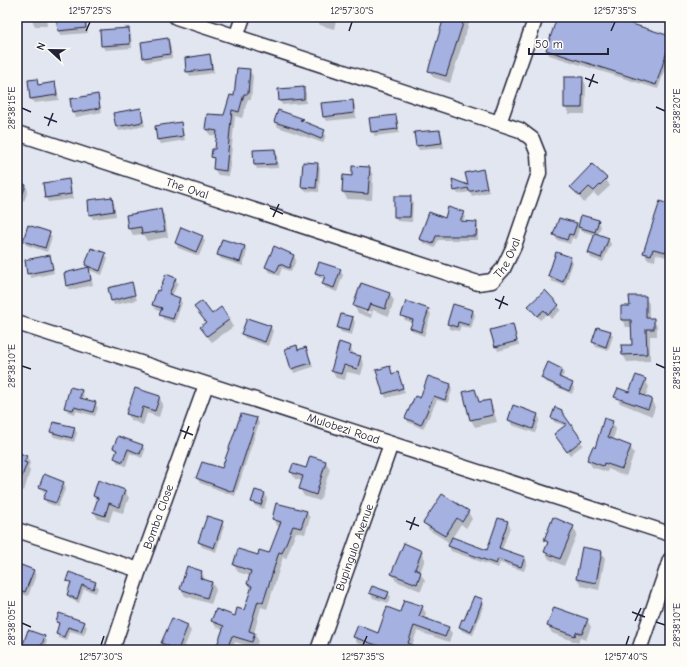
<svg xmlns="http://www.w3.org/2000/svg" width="687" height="667" font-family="'Comic Neue',sans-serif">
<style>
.shadow{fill:#0003;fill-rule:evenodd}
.building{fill:#a4b1e1;stroke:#22223b}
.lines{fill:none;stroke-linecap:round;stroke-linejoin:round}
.minor-casing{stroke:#22223b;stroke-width:17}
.minor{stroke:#fdfcf7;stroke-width:14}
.ticks{fill:none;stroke:#22223b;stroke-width:1.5}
.labels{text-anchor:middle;stroke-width:3.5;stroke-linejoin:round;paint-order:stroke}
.street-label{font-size:12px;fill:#22223b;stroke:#fdfcf7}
.neatline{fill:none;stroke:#22223b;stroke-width:1.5}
.ticks-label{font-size:10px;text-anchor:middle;fill:#22223b}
</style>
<rect width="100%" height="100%" fill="#e2e6f0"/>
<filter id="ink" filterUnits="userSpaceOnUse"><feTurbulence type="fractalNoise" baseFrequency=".025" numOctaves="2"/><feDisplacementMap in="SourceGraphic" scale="8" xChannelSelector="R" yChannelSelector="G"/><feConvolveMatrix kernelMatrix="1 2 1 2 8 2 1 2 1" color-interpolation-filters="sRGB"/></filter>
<g filter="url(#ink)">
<path class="shadow" d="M18 17H46L47 26H35L32 20H20Z
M57 17H86L88 33 61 35 58 31Z
M316 17H337L334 29 320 25Z
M443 17H471L450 83 433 77 429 70 445 18Z
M558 17H606L670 37V55L658 89 549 55 547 50Z
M128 29 131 34 132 48 105 50 102 45Z
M167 39 170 43 172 58 146 62 144 57Z
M210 55 212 60 214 73 190 76 187 71Z
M249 70 253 76 251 100 248 99 242 118 235 116 229 176 218 175 214 169 215 162 212 157 216 150 217 136 210 135 206 129 225 117Z
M17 72H19L22 76V89H17Z
M582 78 586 85 585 114H569L565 107Z
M36 80 39 86 55 83 57 88 59 100 34 103 31 99Z
M303 88 306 93V103L282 105 280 101Z
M97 95 102 112 76 117 73 112Z
M352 101 355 105 356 118 326 121 324 117Z
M140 109 145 126 119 131 117 126Z
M279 111 303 120 305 123 324 131 326 135 323 143 278 127 275 122Z
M395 116 398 121 399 133 375 136 372 131Z
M181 123 185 140 161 144 158 140Z
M440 131 442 135 444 148 419 150 417 146Z
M275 150 277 154 278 168 257 169 255 165Z
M317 164 320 168 319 192 305 191 302 187Z
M369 168 373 175 372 200 347 199 343 192 344 176 353 177Z
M483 171 489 192 472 196 470 192 458 194 456 191 471 188Z
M606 179 610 186 598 197 594 193 584 203 571 187Z
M69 180 71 185 73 199 48 202 46 198Z
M17 183 26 186 28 191 24 201 17 198Z
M410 197 413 202 412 222 397 221 395 217Z
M112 198 114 203 116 216 93 219 90 214Z
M670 206 669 258 656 254 655 261 647 259 644 252Z
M161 210 165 217 168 237 147 241 143 234 133 235 129 228Z
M463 213 465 217 463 222 476 223 478 227V240H438L435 248 423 243 420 239 445 219Z
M582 216 598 221 601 226 598 235 608 239 611 244 603 262 591 258 589 253 596 235 581 231 579 228 576 239 572 238 570 244 557 240 554 235 577 224 578 227Z
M49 233 52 237 47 252 26 245 24 241Z
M202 236 205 241 199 256 178 248 176 243Z
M245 247 247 251 243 266 221 259 218 255Z
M274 247 294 256 296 260 291 272 282 268 279 276 268 271 266 266Z
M556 253 571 258 573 262 565 286 551 281 549 276Z
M105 254 108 258 102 275 89 270 93 285 70 290 67 285 88 269 86 265Z
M50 257 54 273 31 278 28 273Z
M340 270 343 275 337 292 326 288 323 284 325 279 318 277 316 273ZM318 273 330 277 329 279 318 275Z
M175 279 178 283 172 296 179 298 182 303 175 323 163 319 161 315 162 312 156 310 153 305 159 292Z
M131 283 137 300 114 305 112 300Z
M362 284 390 294 394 301 389 316 373 310 371 318 358 313 354 306ZM358 307 372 312 371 314 358 309Z
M645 297 649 304V319H653L657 326V336H650V361L627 362 623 355 633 346 632 327H626L622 320 631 307Z
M558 305 561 310 551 319 547 314 540 320 529 306Z
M428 309 431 314 424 336 414 332 411 328 413 323 405 320 402 315Z
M473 311 475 315 471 329 461 326 459 331 450 329 448 324Z
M200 314 229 320 233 327 212 342 205 334 206 323Z
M353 318 355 322 352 335 341 332 338 327Z
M512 325 519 345 498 351 496 346Z
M270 326 273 331 268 346 245 338 243 334Z
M610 332 613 336 608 351 596 347 593 342Z
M296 346 299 351 306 348 313 367 294 373 292 368Z
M350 346 354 355 360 357 364 364 361 375 347 372 345 380 336 378 332 371Z
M548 364 562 370 564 374 561 379 572 384 574 388 572 394 544 381 542 378Z
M389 367 393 375 398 373 405 393 386 398 377 371Z
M645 380 649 387 645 397 651 400 655 407 652 416 620 403 616 396 630 393Z
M450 385 452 390 448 403 437 400 423 429 408 422 406 418 421 399Z
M475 390 480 403 489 401 493 408 497 422 475 427 471 420 464 393Z
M81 391 84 395 82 400 95 403 98 408 95 416 76 411 75 414 68 412 66 408Z
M159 397 163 404 159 417 147 413 143 425 131 420 127 413Z
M562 411 563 417 583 445 570 455 557 438 566 426 554 422 552 418Z
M537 414 540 419 535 433 512 425 509 420Z
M242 415 257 419 259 423 235 496 200 483 197 478 223 469Z
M612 422 616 429 613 440 630 447 634 453 626 476 608 469 607 472 592 467 588 460Z
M53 423 74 428 77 433 74 442 54 437 51 432Z
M142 446 145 450 142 458 130 453 126 466 118 463 115 458 117 453 114 448Z
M17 453 26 456 30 463 28 468 30 471 24 491 17 489Z
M311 458 326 462 330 469 320 501 304 496 300 489 303 481 295 479 291 472 307 469Z
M63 482 66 487 58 507 47 503 44 499 47 493 43 491 40 487Z
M125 491 129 498 123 513 113 510 109 522 98 519 94 512 97 502 94 496Z
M256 491 265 494 267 499 264 509 255 506 253 502Z
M306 512 310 518 305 534 296 532 286 559 283 557 267 609 261 607 254 633 258 640 256 648 235 642 232 650H221L218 645 224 630 216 627 212 621 236 617 245 611 251 590 248 584 250 576 238 572 234 565 258 556 270 554 280 527 276 525 273 519Z
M468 512 472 519 466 528 461 524 452 538 487 551 499 519 508 522 510 527 502 550 524 557 527 562 524 571 500 563 498 568 451 551 449 546 450 543 429 530 425 523Z
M222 522 224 526 216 552 202 547 199 542Z
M573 527 577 534 564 566 549 559 545 552 548 545 545 540Z
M582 548 601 551 605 558 599 590 581 586 577 579Z
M421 552 425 559 420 573 425 580 421 591 396 581 392 574Z
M33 570 36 575 28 596 17 592V577Z
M202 572 205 580 212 582 216 590 211 604 185 596 181 589Z
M67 580 95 583 98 587 96 593 84 589 79 603 70 599 68 595 71 585Z
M370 593H388L391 597 388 603 373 598Z
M482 600 484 604 473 635 462 631 460 627Z
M422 607 426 613 424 619 448 628 452 633 449 642 417 631 412 646 419 650H378L357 643 354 637 379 634 401 613Z
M172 619 187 625 191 631 183 650H160Z
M587 620 591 627 586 640 580 638 578 643 552 633 548 626Z
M57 622 84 623 87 627 84 635 70 631 67 641 59 638 57 634 59 626Z
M44 636 47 641 44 650H23Z"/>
<path class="building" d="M56 17H85L86 28 58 31Z
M444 17H465L446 76 428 71Z
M557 17H610L670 36V42L656 85 546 50Z
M129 28 130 44 101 46 100 30Z
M168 38 170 54 143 58 141 42Z
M210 54 212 69 186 72 185 58Z
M237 68 250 69 248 94H244L239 112 232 110 226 171 213 169 214 158 211 157 212 149H215L217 131 205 129 207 114 224 115 230 95 234 96Z
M564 77H583L582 108H564Z
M37 79 38 85 55 82 57 95 30 99 28 80Z
M304 87V99L279 101 278 89Z
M98 94 100 108 72 113 70 99Z
M353 100 354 113 323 117 321 103Z
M141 108 143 122 116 127 113 113Z
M278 110 304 119 300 120 325 130 321 139 297 129 274 122Z
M396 115 398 129 371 132 369 118Z
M181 122 183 136 157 140 155 126Z
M440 130 442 143 416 146 414 132Z
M275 149 276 164 254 165 253 150Z
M303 162 318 163 316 188 301 187Z
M592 164 607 178 594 191 589 187 580 196 570 187Z
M352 166 370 167 368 194 342 192 343 175 352 176Z
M483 169 487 188 472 191H469L468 188 454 191 452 179 468 185 465 173Z
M69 179 71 194 45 198 43 183Z
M17 181 26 185 17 208Z
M394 196H411L410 217H394Z
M112 197 114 211 89 215 88 200Z
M660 201 670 205V238L666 252 653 249 651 255 643 253Z
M448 207 464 212 460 221 477 222 476 236H436L433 244 419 239 429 212 445 218Z
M161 209 165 231 142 234 141 227 128 229 126 215Z
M581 215 599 220 595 232 578 227Z
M559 218 577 223 573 235 569 234 567 240 553 235Z
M28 225 50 232 45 248 23 241Z
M181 227 203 236 196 252 175 243Z
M595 233 609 238 601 258 588 253Z
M222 239 245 246 240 262 217 255Z
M274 246 294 255 289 268 280 264 276 272 265 267Z
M91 248 106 253 100 271 85 265Z
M556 252 571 257 563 282 548 276Z
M50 255 53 269 27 274 25 260Z
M319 262 341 269 334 288 322 284 325 276 315 273Z
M89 267 91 280 66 286 64 273Z
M166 274 176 278 169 294 180 298 173 319 159 315 162 308 152 305 157 290 159 291Z
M132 282 135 295 111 301 108 288Z
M361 283 390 293 385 309 370 304 367 311 353 306Z
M545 290 559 305 548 315 544 310 537 316 528 306Z
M629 296H646V318H654V329H646L647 354 622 355 621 345H632L631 320H621V306H630Z
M202 301 212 314 221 307 230 319 207 336 200 327 206 322 194 307Z
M406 301 429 309 421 332 410 328 413 320 401 316Z
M453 304 473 310 469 325 458 322 457 327 447 324Z
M341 314 353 317 349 331 337 328Z
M247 318 271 326 265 342 241 334Z
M513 324 517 341 495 347 490 330Z
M597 327 611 331 606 347 592 342Z
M339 342 351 346 349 353 361 356 357 369 344 365 341 374 331 371Z
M297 345 298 350 306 347 311 363 291 369 285 349Z
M548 362 562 369 559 377 573 383 569 391 541 378Z
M390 366 392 374 398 372 403 388 383 394 376 370Z
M636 375 646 379 640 394 652 399 648 409 614 397 618 388 629 392Z
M428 376 451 384 445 400 434 396 421 425 405 418 415 396 420 398Z
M70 387 82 390 80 398 96 402 93 412 74 407 73 410 64 408Z
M135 388 160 396 155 411 143 407 140 418 126 414Z
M475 389 479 402 490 400 493 415 470 420 463 392Z
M513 405 538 414 533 429 508 420Z
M555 407 562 410V412L582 440 567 452 554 434 567 424 551 418Z
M241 414 257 418 233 492 196 478 202 462 222 468Z
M604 418 613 421 608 437 631 446 622 469 604 463 603 466 587 460 593 446 595 448Z
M53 422 75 427 72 438 50 432Z
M118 436 143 445 140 454 128 449 123 462 114 458 117 450 113 448Z
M17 452 27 456 24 462 27 463 18 487H17Z
M310 456 326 461 316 495 299 489 303 476 290 472 293 464 306 468Z
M44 474 64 482 56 503 43 499 47 490 39 487Z
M98 480 125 490 119 507 109 503 105 516 93 512 98 498 93 496Z
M255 490 265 493 261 505 251 502Z
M442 494 469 511 462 522 457 518 445 536 423 523Z
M276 503 307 511 301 528 293 526 282 553 279 552 263 603 258 601 249 631 255 633 252 642 232 636 227 649 217 645 224 626 211 621 216 609 235 616 237 608 244 610 252 586 247 584 251 571 233 565 238 549 258 555 259 550 269 553 281 522 272 519Z
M207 516 223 521 214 548 198 542Z
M553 517 574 526 560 559 544 552 548 542 544 540Z
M498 518 508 521 499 548 525 557 521 567 498 559 496 564 448 546 452 537 487 550Z
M404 543 422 551 415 569 421 572 417 584 391 574Z
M582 547 602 551 596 583 576 579Z
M21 565 34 570 25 592 17 589V575Z
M187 566 202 571 200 578 212 582 207 598 180 589Z
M69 572 96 582 93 589 82 585 77 599 67 595 71 582 66 581Z
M372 586 389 592 386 599 369 593Z
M474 596 483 599 471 632 459 627 462 619 464 620Z
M404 600 423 606 419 616 449 627 445 637 414 626 408 643 424 650H391L353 637 358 625 378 633 387 607 400 612Z
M554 607 588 619 582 634 576 632 575 636 547 626Z
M59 613 85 622 81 631 68 627 64 637 56 634 59 623 56 622Z
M172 618 188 625 178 650 161 643Z
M28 630 45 636 40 650H21Z"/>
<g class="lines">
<g class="minor-casing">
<g id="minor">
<path d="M236 37 243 17"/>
<path d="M499 123 536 17"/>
<path id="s1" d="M17 133 478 283 492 281 503 269 514 246 539 173 538 154 532 139 520 130 499 123 176 17"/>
<path id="s2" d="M17 323 670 534"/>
<path d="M17 530 139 570"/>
<path id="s3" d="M112 650 139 570 206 385"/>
<path id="s4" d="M318 650 391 444"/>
<path d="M639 650 670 560"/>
</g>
</g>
<use href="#minor" class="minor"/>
</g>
</g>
<path class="ticks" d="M86 31 90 22M349 31 352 22M611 31 615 22M585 78 598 83M589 87 594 74M656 107 665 111M22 108 31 112M44 117 57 122M48 126 53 113M270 208 283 214M273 217 279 204M495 299 508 305M499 309 504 296M656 364 665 368M22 366 31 369M180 430 193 435M184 439 189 426M406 521 419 526M410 530 415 517M632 612 645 617M635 621 641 608M656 622 665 625M22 623 31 627M101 645 104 636M363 645 367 636M626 645 629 636"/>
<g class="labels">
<g class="street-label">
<text dy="4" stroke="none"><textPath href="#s1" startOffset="179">The Oval</textPath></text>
<text dy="4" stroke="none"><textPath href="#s1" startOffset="527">The Oval</textPath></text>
<text dy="4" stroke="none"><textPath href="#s2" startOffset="343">Mulobezi Road</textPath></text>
<text dy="4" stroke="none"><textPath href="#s3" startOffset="141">Bomba Close</textPath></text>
<text dy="4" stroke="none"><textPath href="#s4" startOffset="109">Bupingulo Avenue</textPath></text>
</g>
</g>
<rect width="687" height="667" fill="none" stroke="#fdfcf7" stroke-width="44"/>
<g transform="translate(50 50) rotate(292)" stroke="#fdfcf7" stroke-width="3" paint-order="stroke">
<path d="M0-3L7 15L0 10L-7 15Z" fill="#22223b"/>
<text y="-6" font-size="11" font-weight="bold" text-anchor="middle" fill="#22223b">N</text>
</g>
<path d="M529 48v6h79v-6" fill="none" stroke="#22223b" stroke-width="2"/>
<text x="535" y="48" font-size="12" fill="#22223b" stroke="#fdfcf7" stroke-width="3" paint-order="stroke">50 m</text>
<rect x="22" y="22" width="643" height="623" class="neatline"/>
<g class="ticks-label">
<text x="90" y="14">12°57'25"S</text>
<text x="352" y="14">12°57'30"S</text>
<text x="615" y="14">12°57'35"S</text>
<text transform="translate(11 108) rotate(-90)" y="4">28°38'15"E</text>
<text transform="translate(676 111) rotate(-90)" y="4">28°38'20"E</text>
<text transform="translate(11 366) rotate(-90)" y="4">28°38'10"E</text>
<text transform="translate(676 368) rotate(-90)" y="4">28°38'15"E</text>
<text transform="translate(11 623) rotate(-90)" y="4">28°38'05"E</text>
<text transform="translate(676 625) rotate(-90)" y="4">28°38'10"E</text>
<text x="101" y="660">12°57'30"S</text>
<text x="363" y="660">12°57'35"S</text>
<text x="626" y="660">12°57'40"S</text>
</g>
</svg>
